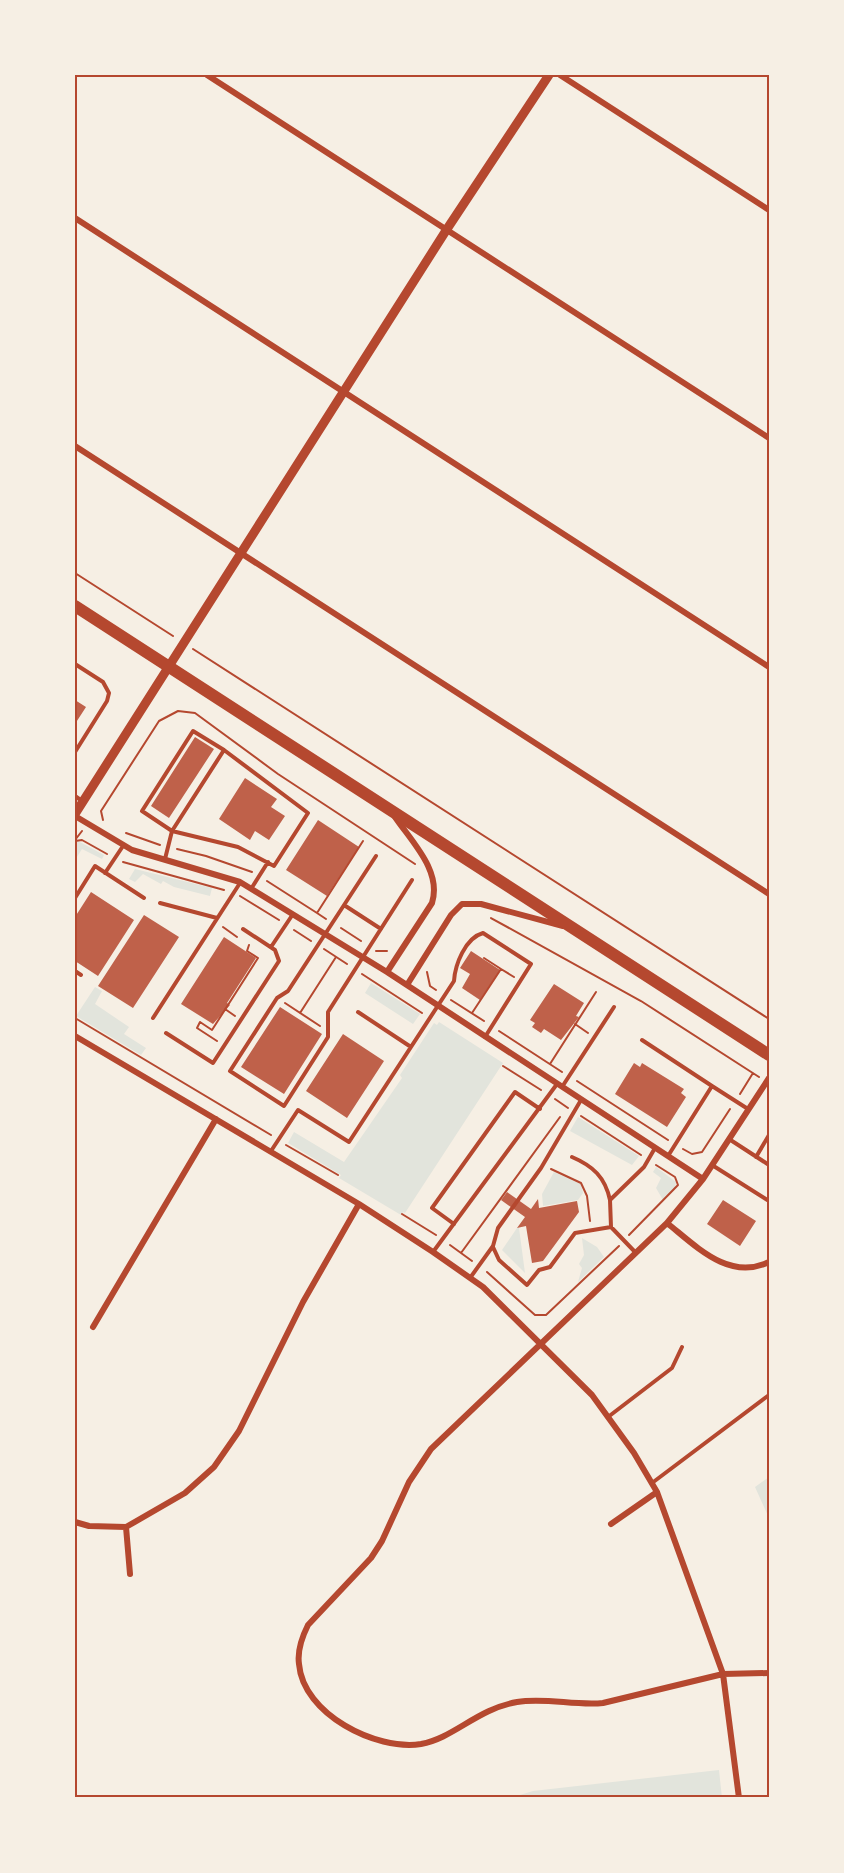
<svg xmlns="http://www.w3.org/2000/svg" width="844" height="1873" font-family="'Asap Condensed',sans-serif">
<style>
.green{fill:#e2e4dc}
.building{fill:#bf614a}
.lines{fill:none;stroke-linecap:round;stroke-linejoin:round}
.path{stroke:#b5482f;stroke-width:2}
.service{stroke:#b5482f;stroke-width:4}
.minor{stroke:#b5482f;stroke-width:6}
.tertiary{stroke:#b5482f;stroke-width:9}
.primary{stroke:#b5482f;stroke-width:12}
.neatline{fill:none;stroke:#b5482f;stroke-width:2}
</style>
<rect width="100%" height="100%" fill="#f6efe4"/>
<path class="green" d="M78 841 104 855 102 859 82 849 75 860V843Z
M135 869 212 888 210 896 174 887 163 881 161 884 143 874 135 882 129 879Z
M371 983 420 1014 413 1024 365 993Z
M95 987 102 991 95 1004 129 1027 124 1034 146 1048 141 1055 76 1016Z
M439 1022 503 1063 405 1213 403 1212 401 1215 339 1178 341 1175 288 1143 294 1132 344 1162 402 1078 400 1075 434 1023 437 1025Z
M578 1117 639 1156 632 1165 570 1131Z
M656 1167 676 1182 675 1188 663 1200 656 1188 661 1178 653 1172Z
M554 1172 581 1184 583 1193 578 1200 543 1206 542 1194Z
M517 1228H519L525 1273 502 1250Z
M582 1238 597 1247 604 1257 578 1282 582 1268 579 1264 584 1255Z
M769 1477V1518L755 1487Z
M719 1770 722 1798H510L533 1791Z"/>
<path class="building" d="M75 700 86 707 75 724Z
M195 737 214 749 169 818 151 806Z
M245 778 277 799 271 807 285 816 269 840 255 831 250 840 219 819Z
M318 820 359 847 327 896 286 870Z
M91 892 134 920 98 976 75 961V917Z
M144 915 179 937 133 1008 98 986Z
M224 937 256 958 227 1003 230 1005 213 1024 181 1004Z
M471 951 500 970 480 1000 462 988 470 974 460 968Z
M554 984 584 1003 576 1016 579 1017 561 1040 544 1029 541 1033 532 1027 535 1023 530 1020Z
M280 1007 322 1034 284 1094 241 1067Z
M343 1034 384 1061 347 1118 306 1091Z
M634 1063 640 1067 642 1063 684 1089 681 1093 686 1097 667 1127 615 1094Z
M507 1192 531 1209 538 1199 539 1208 577 1201 579 1212 543 1261 532 1263 526 1226 517 1228 525 1217 501 1200Z
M723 1200 756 1221 740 1246 707 1224Z"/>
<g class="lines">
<path class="path" d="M75 573 173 636
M193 649 769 1019
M103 820 101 811 159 721 178 711 195 713 278 774 415 864
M126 833 160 845
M75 840 82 831
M75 841 82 840 107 854
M177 849 206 856 252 872
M123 862 224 890
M267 881 317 913 363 841
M240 896 279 920
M317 913 326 919
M491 918 641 1001 759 1077
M223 927 237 937
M341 928 361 941
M294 930 311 941
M324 949 347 964
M376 951H387
M501 969 514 977
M427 972 430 986 436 990
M362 974 422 1013
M451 1000 484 1021
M285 1003 320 1026
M225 1009 235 1016
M300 1013 336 957
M472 1013 501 969 484 958
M75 1018 271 1135
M575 1024 588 1033
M499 1031 562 1072
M217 1041 197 1028 200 1022 212 1030 258 958 247 951 249 945
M550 1064 596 992
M503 1066 541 1090
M577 1081 668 1140
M740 1094 753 1073
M555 1099 568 1108
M581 1116 641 1155
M286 1145 338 1175
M683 1149 692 1154 702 1152 730 1109
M551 1169 581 1183 587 1196 590 1221
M402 1214 436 1235
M629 1235 678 1185 675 1177 656 1165
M450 1245 472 1261
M461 1253 560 1117
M487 1272 535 1315H546L619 1246"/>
<path class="service" d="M75 664 103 682 109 693 107 701 75 752
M193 731 224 750 172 831 142 811Z
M75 796 82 801
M376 856 288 991 277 998 230 1071 284 1106 328 1037V1012L412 880
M165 859 172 831 238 847 274 866 308 813 224 750
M105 873 123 846
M251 889 268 862
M75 898 95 866 144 898
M160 903 217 918
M344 905 381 929
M271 947 293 914
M75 971 81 975
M358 1012 411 1047
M153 1018 240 883
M166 1033 213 1063 279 961 275 950 243 929
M642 1040 712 1086
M562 1087 614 1007
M729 1139 769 1165
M271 1151 298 1110 349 1142 454 981C455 965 465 938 483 933L531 964 485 1037
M668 1156 712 1086 748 1109
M572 1157C593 1166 605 1177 610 1200
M756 1157 769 1135
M712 1165 769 1201
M454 1224 432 1208 515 1092 540 1109
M611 1227 610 1200 644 1167 655 1148
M493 1247 499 1260 527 1285 539 1270 550 1267 575 1233 611 1227 636 1253
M433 1252 557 1084
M470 1278 493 1246 498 1228 541 1168 581 1100
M608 1417 672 1368 682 1347
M652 1483 769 1395"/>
<path class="minor" d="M207 75 769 438
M560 75 769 210
M75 218 769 667
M75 446 769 894
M75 816 132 850 240 882 387 972 703 1179
M387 972 432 903C442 871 412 842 395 817
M407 985 451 915 462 904H481L563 926
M75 1036 359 1204 433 1252 483 1287 592 1395 634 1453 657 1492 723 1674 739 1798
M769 1078 703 1179 667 1223 431 1449 409 1482 382 1541 371 1558 308 1625C302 1637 297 1650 299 1664 303 1714 376 1751 421 1744 454 1738 477 1709 517 1702 545 1697 575 1706 603 1703L723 1674 769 1673
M667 1223C697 1247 729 1281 769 1262
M93 1327 216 1119
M75 1522 89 1526 126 1527 185 1493 214 1467 239 1431 303 1302 359 1204
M611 1524 657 1492
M126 1527 130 1574"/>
<path class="tertiary" d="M75 814 447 229 549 75"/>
<path class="primary" d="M75 606 769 1055"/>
</g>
<rect width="844" height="1873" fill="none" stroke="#f6efe4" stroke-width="153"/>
<rect x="76" y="76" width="692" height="1720" class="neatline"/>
</svg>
